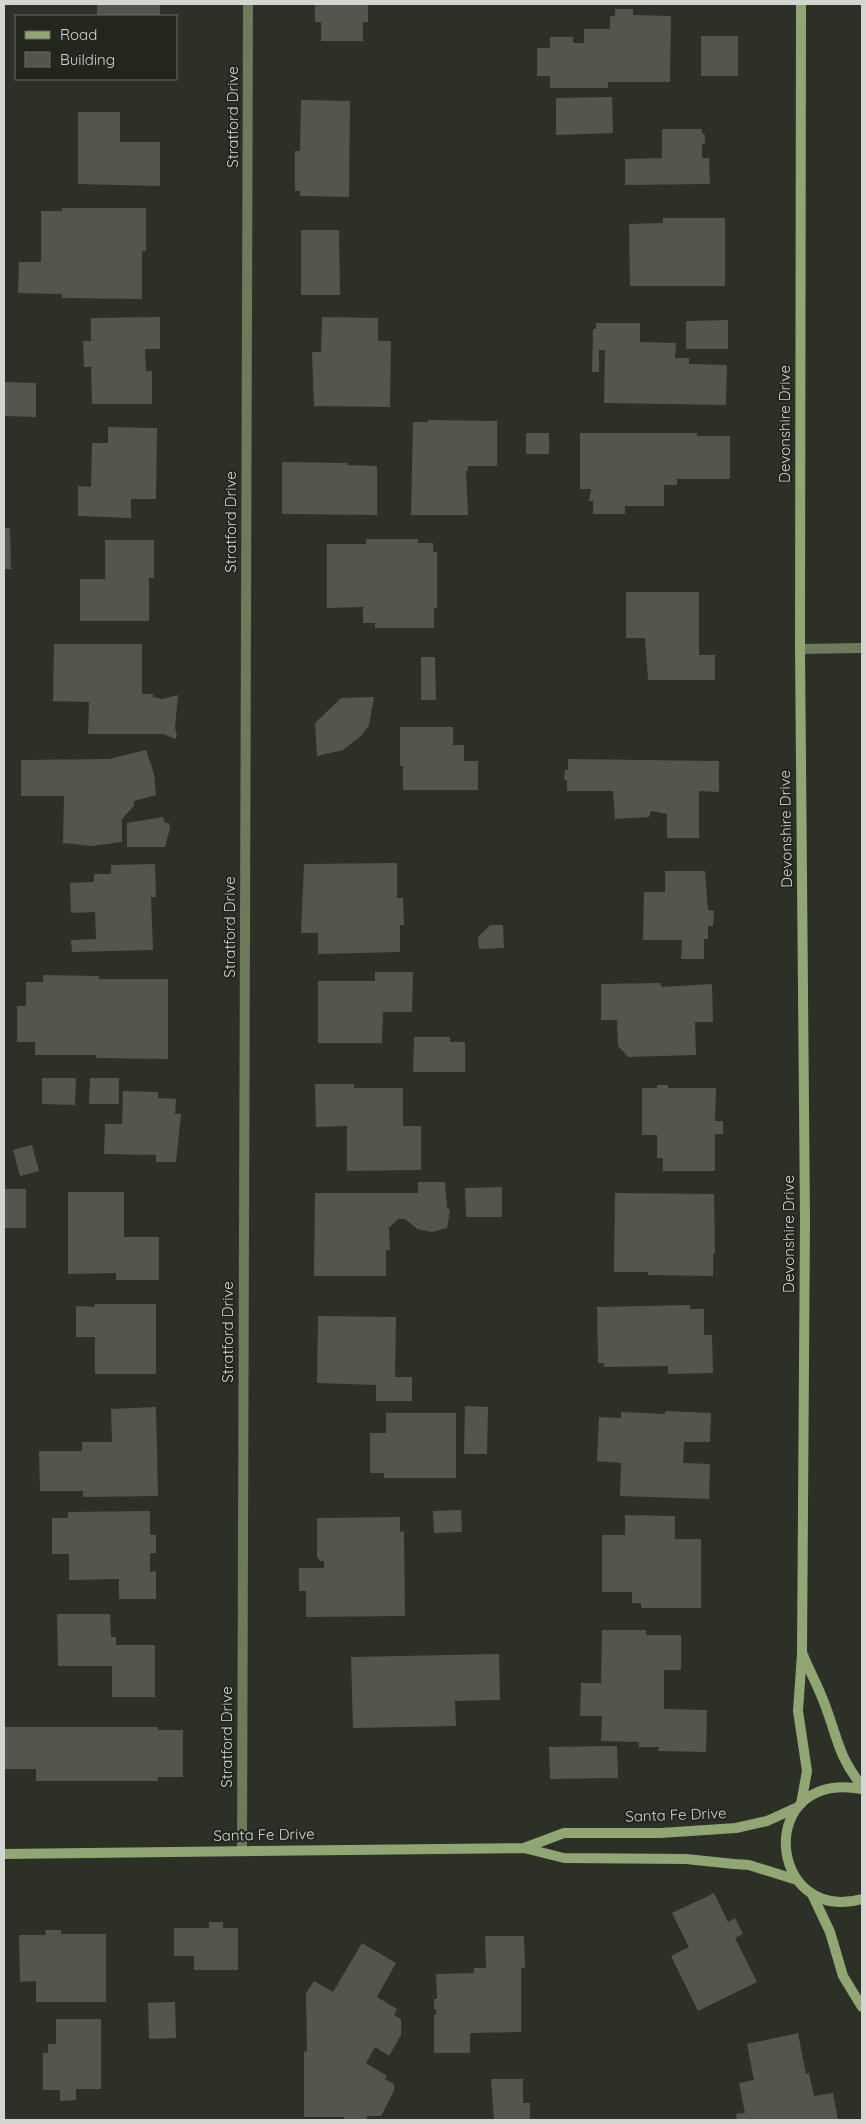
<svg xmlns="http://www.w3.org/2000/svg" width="866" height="2124" font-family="Quicksand,sans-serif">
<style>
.building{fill:#52564c}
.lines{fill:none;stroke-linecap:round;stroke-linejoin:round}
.lane{stroke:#6e7a5c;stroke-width:10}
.street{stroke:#6e7a5c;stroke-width:10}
.secondary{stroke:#92a575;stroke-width:10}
.labels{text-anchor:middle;stroke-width:4;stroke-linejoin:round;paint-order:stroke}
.street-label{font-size:15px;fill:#d3d6d0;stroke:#22261d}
</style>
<rect width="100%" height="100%" fill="#2c3026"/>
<path class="building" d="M97 4H160V16H97Z
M315 4H368V22H363V41H321V22H315Z
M615 9H633V15L671 16 670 82H608V88H550V76H537V48H550V37H573V43H584V29H610V16H615Z
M701 36H738V76H701Z
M612 97 613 133 556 135V98Z
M301 100 350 101 349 197 300 196V191H295V151H300Z
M78 112H120V142H160V186L78 184Z
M662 129H702V133L705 135V143L702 145V158H709L710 184 625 185V159L662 158Z
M62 208H146V251H142V299L62 298V294L18 293 19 262H41V211H62Z
M663 218H725V286H630L629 224 663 223Z
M301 230H339L340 295H301Z
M160 317V349H145L146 371H152V404H92L91 367H84L83 341H91V318Z
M322 317 378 318V341H391L390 407 314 406 312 352H321Z
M728 320V349H686V321Z
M596 323H640V342L676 343 675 358H689V364L727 365 726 405 604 403 605 350H599V372H592L593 329H596Z
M4 382 36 383V417L4 416Z
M428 420 497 421V466H468V471H466L468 515H411L413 422H428Z
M108 427 157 428 156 499H131V518L78 516V486L91 487 92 443H108Z
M526 433H549V454H526Z
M580 433H697V436H730V479H677V485H664V506H625V514H593V501H589L591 489H580Z
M282 462 347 463V465L377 466V515L282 514Z
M4 528H10L11 569H4Z
M366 539H418V543H433V552H437V608H434V628H375V623H363V607L327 608V544H366Z
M105 540H154V578H149V621H80V579H105Z
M626 592H699V655H715V680H648L645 638H626Z
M54 644H142V694H153V697L162 699 178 695 175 728 177 736 175 739 163 734H88L89 702 53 701Z
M421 657H435L436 700H421Z
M374 697 369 725 362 735 343 750 317 756 315 723 341 698Z
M400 727H453V745H464V761H478V790H403V766H400Z
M146 750 154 774 156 795 134 801V806L122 819V842L92 846 63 843 64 796H21V760L109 759Z
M568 759 719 761V792L699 791V838H667V814L651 811 649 817 615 819 613 791H567V780H564L565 770H568Z
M163 817 165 823H169L170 828 165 847H127V823Z
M397 863V898H403L404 925H400V952L318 954V933H301L304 864Z
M155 864 156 897H151L153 950 72 952 71 940 96 939 95 912 71 913 70 883 94 882V874H111V865Z
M665 871H705L708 910 714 911 713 926H708V939H704V959H681L682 940H643L644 892H665Z
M490 925H503L504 948 479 949 478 937Z
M375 972H413L412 1012H383L382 1043H318V981H375Z
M43 975 99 976V979H168V1059L96 1058V1055H35V1042H17V1006H26V982H43Z
M661 983V987L712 984 713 1022H695L696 1055 628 1057 618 1046 617 1020H601V984Z
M414 1037H450V1042H465V1072H413Z
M42 1078H76L75 1105 42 1104Z
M90 1078H119V1104H89Z
M315 1084H354V1088H403V1126H421V1170L347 1171V1126L316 1127Z
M657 1085H668V1088H716L715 1121H723V1134H715V1171H663V1158H657V1135H642V1088H657Z
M123 1091 158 1092V1098L176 1099 175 1114H181L176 1162H156V1155L104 1154 105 1124H122Z
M32 1145 39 1171 20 1176 13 1150Z
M418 1182H445L447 1208 450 1210 447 1228 432 1232 417 1229 405 1219H398L389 1228 390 1250H386V1276H314L315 1193H418Z
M502 1187V1217H466L465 1188Z
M4 1189H26V1228H4Z
M68 1192H124V1237H159V1280H116V1273L68 1274Z
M615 1193 714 1194 715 1254H713V1276L648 1275V1272H614Z
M95 1304H156V1374H95V1337H76V1306L95 1307Z
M690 1305V1309H704V1335H712L713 1373 668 1374V1366L604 1367V1363H598L597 1307Z
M318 1316 396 1317 395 1377H412V1401H376V1385L317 1383Z
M465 1406 488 1407 487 1454H464Z
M156 1407 158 1496 83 1497V1491H40L39 1451H82V1442H112L111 1409Z
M665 1411 711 1413 710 1442H684L683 1463 710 1464 709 1499 620 1496 621 1463 597 1461 599 1417 621 1418V1412L665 1414Z
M386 1413H456V1478H384V1473H370V1433H386Z
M461 1510 462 1532 434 1533 433 1511Z
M150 1511V1535H156V1553H150V1572L156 1571V1599H119V1579L69 1580V1554H52V1518H68V1512Z
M625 1515 675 1516V1539H701V1608H641V1603H632V1592H602V1535H625Z
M400 1517V1532L404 1531 405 1616 306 1617V1591H299V1568H324V1561H320L317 1557V1518Z
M57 1614H110L111 1637H116V1645H155V1697H112V1666H58Z
M602 1630H646V1635H681V1670H664V1709L707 1710 706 1752 658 1751 659 1747H639V1742L601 1741 602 1716H580L581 1683H601Z
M499 1654 500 1700 455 1701 456 1726 353 1728 351 1657Z
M4 1727H158V1730H183V1777H158V1781H36V1769H4Z
M617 1746 618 1778 550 1779 549 1747Z
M714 1893 728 1922 735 1918 743 1934 735 1938 757 1982 698 2011 671 1956 689 1947 672 1913Z
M209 1922H223V1928H238V1970H194V1956H174V1928H209Z
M45 1930H61V1934H106V2002H36V1981L20 1982 19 1935H46Z
M485 1936H524L525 1968H521V2032L470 2033V2053H434V2015H436V2009H434V1999H437L436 1974 474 1973V1968H486Z
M362 1943 396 1963 377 1997 397 2009 394 2015 401 2019V2035L389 2056 375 2047 366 2063 387 2076 385 2079 394 2084V2091L381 2116H367V2120H344V2117H304V2051L307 2052 306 1993 314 1981 333 1992Z
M175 2002 176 2038 149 2039 148 2003Z
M56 2019H101V2089H76V2100L60 2101V2090H43V2053H48V2044H56Z
M798 2033 806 2074 809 2073 814 2096 833 2093 838 2120H737L736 2114 745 2113 739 2083 754 2080 747 2044Z
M491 2079H523V2103H530V2120H494Z"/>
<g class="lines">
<path class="lane" d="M800 649 862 648"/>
<path class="street" d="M242 1851 248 4"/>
<path class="secondary" d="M803 1655C810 1672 819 1688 825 1705 838 1739 838 1756 862 1786
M862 1789C754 1769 767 1925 862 1899
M801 1804 807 1771 798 1711 802 1654 805 1219 800 649 801 4
M524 1848 564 1833H660L736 1828 767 1821 798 1807
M4 1854 524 1848 564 1858 686 1859 734 1864 749 1865 797 1880
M812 1894 830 1932 843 1976 862 2007"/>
</g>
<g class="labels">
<g class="street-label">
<text transform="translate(233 117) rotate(-90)" y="5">Stratford Drive</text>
<text transform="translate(785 424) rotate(-90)" y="5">Devonshire Drive</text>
<text transform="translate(231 522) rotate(-90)" y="5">Stratford Drive</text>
<text transform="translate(786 829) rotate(-91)" y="5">Devonshire Drive</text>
<text transform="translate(230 927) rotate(-90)" y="5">Stratford Drive</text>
<text transform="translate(789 1234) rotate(-90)" y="5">Devonshire Drive</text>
<text transform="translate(228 1332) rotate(-90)" y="5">Stratford Drive</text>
<text transform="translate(227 1737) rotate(-90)" y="5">Stratford Drive</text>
<text transform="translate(676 1815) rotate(-2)" y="5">Santa Fe Drive</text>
<text transform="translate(264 1835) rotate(-1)" y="5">Santa Fe Drive</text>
</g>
</g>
<rect width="866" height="2124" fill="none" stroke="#d3d6d0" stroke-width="10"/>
<rect x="15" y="15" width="162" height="65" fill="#22261d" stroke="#696c65"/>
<rect x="25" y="31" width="25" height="8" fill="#92a575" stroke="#696c65"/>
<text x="60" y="40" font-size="15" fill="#d3d6d0">Road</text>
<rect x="25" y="52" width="25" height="15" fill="#52564c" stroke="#696c65"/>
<text x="60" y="65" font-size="15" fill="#d3d6d0">Building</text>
</svg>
